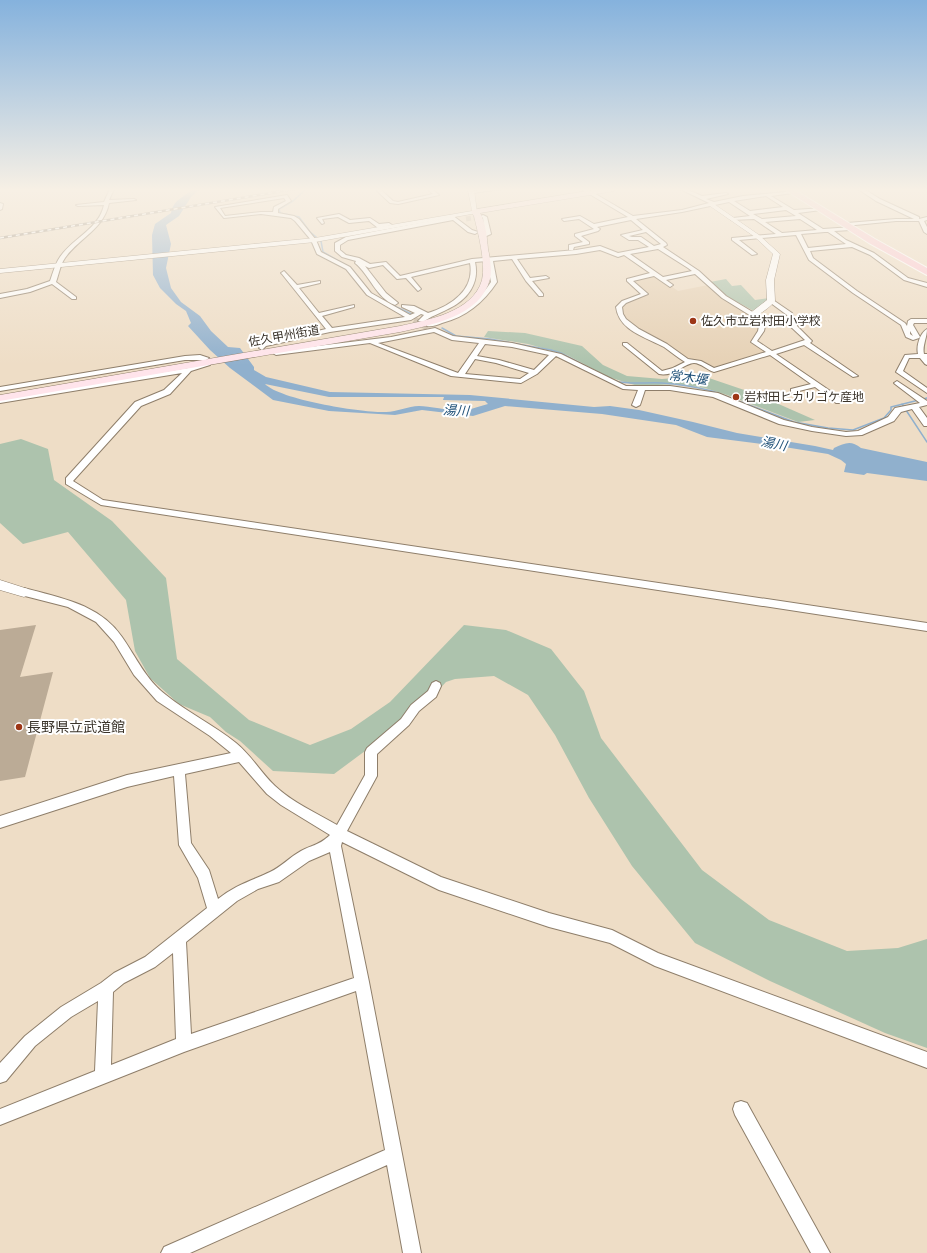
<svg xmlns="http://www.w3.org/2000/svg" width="927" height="1253" font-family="Mulish,'Noto Sans JP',sans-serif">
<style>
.built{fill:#e6d1b5}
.green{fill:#adc3ad}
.water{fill:#90b0cd;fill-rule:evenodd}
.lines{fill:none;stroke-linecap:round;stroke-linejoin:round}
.stream{stroke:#90b0cd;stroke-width:1.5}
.building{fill:#bbab96}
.minor-tunnel-far1{stroke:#cabba7;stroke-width:5;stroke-dasharray:5 2.5;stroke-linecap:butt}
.minor-tunnel{stroke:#cabba7;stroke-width:7;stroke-dasharray:7 3.5;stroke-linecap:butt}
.minor-casing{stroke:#8e7e6a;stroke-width:2}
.tertiary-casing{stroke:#8e7e6a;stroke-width:1}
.secondary-casing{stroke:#8e7e6a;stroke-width:1}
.primary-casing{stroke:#fff;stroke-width:2}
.minor{fill:#fff;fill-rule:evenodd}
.tertiary{fill:#fff;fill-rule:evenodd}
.secondary{fill:#ffe4eb;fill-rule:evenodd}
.primary{fill:#fecad6;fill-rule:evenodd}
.rail-casing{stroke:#958979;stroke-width:2.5}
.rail{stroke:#fff;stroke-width:1.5;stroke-dasharray:4;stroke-linecap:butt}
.poi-dot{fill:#9d3616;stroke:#fff;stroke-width:1.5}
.labels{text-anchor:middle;stroke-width:4;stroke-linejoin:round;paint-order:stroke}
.far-poi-label{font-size:12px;fill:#3a332a;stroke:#fff;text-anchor:start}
.far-street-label{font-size:12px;fill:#3a332a;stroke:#fff}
.far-water-label{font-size:13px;font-style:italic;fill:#1c4e76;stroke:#fff}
.poi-label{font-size:14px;fill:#3a332a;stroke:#fff;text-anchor:start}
</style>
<rect width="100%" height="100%" fill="#eeddc6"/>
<path class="built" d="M655 275 678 291 708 285 729 303 749 313 757 319 760 325 757 335 752 339V341L754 344 768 353 717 368 701 360 687 358 672 347 643 333 623 317 621 312 622 305 648 294 630 281Z"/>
<path class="green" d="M726 279 732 286 741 285 755 300 769 298 754 311 752 310 728 297 710 282Z
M488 331 525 333 582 346 603 365 627 376 662 379 703 376 756 394 815 420 798 422 727 395 705 388 678 384 638 386 608 377 567 355 528 344 484 337Z
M21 439 48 449 54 480 112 521 166 578 177 659 249 720 310 745 351 729 390 702 464 625 506 630 551 649 584 691 601 738 702 870 769 920 847 951 898 948 927 939V1048L885 1033 770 981 695 943 632 866 589 798 555 735 528 695 494 676 455 679 446 682 419 711 334 774 273 771 240 741 226 732 210 717 179 704 150 678 135 651 126 600 68 532 23 544 0 523V444Z"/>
<path class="water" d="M193 189H200L191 197 179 216 166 225 171 244 166 268 171 288 181 302 200 316 211 331 228 347 240 348 254 367V370L266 377 330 392 470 395 594 407 610 406 639 410 693 422 737 433 815 446 833 450 834 448C845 443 851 440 861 448L927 462V481L867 473 864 475 844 472 846 464 841 460 828 454 778 446 707 437 676 425 602 414 505 406 473 416 422 410 395 415 329 411 273 400 230 368 210 350 188 326 191 323 186 311 176 304 160 288 153 275 152 235 155 224 171 213C173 200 184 197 193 189ZM265 384 329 397H444L443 400 485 401 488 404C481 406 474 408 468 410 457 413 431 406 419 406 408 406 397 412 386 412 363 413 281 400 265 384Z"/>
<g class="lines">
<path class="stream" d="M306 189 293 201 279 209 280 213 299 217 310 232 321 241 323 252 351 268 363 283
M394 306 412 314
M442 328 456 336 490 339 551 350 561 353 589 368
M615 381C631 385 646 382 662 383 679 384 696 387 712 391L794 422 828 428 853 430 884 418 891 410V407L927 398
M902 404 927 442"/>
</g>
<path class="building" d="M36 625 20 677 53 672 25 777 0 781V630Z"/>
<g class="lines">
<path class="minor-tunnel-far1" d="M466 219 483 216"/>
<path class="minor-tunnel" d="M414 320 428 327"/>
<g class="minor-casing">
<path id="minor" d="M110 189H114L109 200 134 199 136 200 109 203C104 229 79 238 65 258 60 265 59 274 56 282L76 297V299H72L52 284 30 292 0 298V294L27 289 50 281C53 273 55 264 60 257 73 238 99 229 104 205L78 206 76 205 104 202Z
M375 189H380L393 201 398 202 433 194 427 189H432L439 195 398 204 390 203Z
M485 189H502L472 193 470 192Z
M581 189H587L633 216 682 210 709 203 680 189H686L702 196 726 193 728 194 706 199 714 202 743 196 795 191 793 193 771 196 794 210 823 208 821 210 798 213 823 229 853 227V229L851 230 834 231 846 240 874 253 908 278 927 283V287L904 280 870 255 852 247 810 251 813 258 857 291 905 323 907 326 908 321 911 319H927V323H914L913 325 920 337 919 338 913 340 906 337 901 325 853 293 809 260 796 235 739 240 757 254 752 255 732 240V238L776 234 754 219 731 220 733 218 750 216 729 202 682 212 636 219 666 243 667 245 663 247 699 271 726 296 761 317 765 326 764 331 757 341 772 351 805 340 791 327 787 315 768 301 773 300 792 313 797 326 812 341 810 343 858 376 853 377 804 345 776 354 842 399V403H836L815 387 791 393V389L811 384 770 355 714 372C707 370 701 363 694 363 685 363 674 377 659 374L623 345V343H627L662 371 673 368 685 362C677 357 671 352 664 347 646 337 619 331 616 307L622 301 641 294 627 281V279L650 273 624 255 618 257 600 250 576 254 517 259 530 278 546 276 549 278 532 281 543 294V296H539L526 281 512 259 493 261 497 282C484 302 466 317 442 323 437 325 432 327 427 326V324C454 316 475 307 491 282L487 261 475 262C480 284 467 300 448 309 439 314 431 316 423 322L418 321 424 315 421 314 411 320 330 332 266 346 262 350 259 348 262 344 326 329 282 274 281 273 284 271 297 285 320 281V283L299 288 319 313 354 305V307L322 316 332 328 405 317 367 295 346 269 317 254 311 240 295 221 291 218 261 214 224 218 215 207 287 195 291 201 278 209V213L294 216 299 219 316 240 321 252 350 267 371 293 410 315 415 313 402 307V305L414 306 428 313C451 306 475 290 470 263L411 277 421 289 418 291 406 278 397 279 383 265 369 268 365 266 386 293 397 302 398 303 395 305C376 298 370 275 355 263L356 261 342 257 335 251V243L346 237 450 217V216L452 215 472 230 478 232 475 234 468 232 453 220 348 240 340 245V250L346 255 359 258 370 264 386 262 400 276 472 259 576 250 600 246 618 253 649 247 638 240H629L621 235 643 230 631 220 597 227 600 229 598 231 581 236 589 242V244L574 247 573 250H569V245L583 242 575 236V234L594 229 579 219 564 221 562 219 580 216 594 224 628 217ZM766 196 783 207 750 211 734 201ZM284 198 286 201 274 207 273 212H261L225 216 220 208ZM786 210 796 216 762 219 753 214ZM800 219 817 230 782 233 765 222ZM646 232 661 244 654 246 641 237H632L629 236ZM825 232H828L846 244 808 248 801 234ZM658 249 688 268 692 271 663 277 630 254ZM695 274 722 298 756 319 759 326 758 331 751 342 766 352 714 368 701 361 688 359 667 344 639 329 626 319 623 314 622 307 626 303 648 294 633 281 654 276 670 287 673 285 666 280ZM910 331 913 336 910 334Z
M858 189H864L880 199 919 217V219L927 217V220L924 221 927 227V234L924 232 919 221H896L845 226 844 225 847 223 896 219H914L876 201Z
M0 203 3 204 2 209 0 210Z
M339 214 350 220 370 218 379 224 389 223 392 225 378 228 369 221 349 223 338 217 322 219 324 223 322 224 317 218Z
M483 215 487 217 491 234 482 238 479 236 485 233 483 218 481 216Z
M435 328 453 336 512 343 561 354 626 386H670L718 393 784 420 812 427 846 432 858 431 888 417 895 408 920 403 895 384 894 383 897 381 927 401V405L919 407 927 418V426H924L912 409 901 412 894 421 862 435 846 436 812 431 779 424 713 397 670 390H645L640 405 636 407 632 405 638 390 623 389 556 356 537 374 521 383 451 376 370 343 276 355 269 351 272 349 277 351 391 337ZM434 332 452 340 479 343 458 373 378 343ZM485 344 512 347 549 355 534 370 499 360 477 356ZM475 359 496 363 529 373 520 379 465 374Z
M927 329C927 338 922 346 924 354H927V365L925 364 920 358H909L903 371 927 388V393L896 372 905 355 918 354C916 346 920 333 927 329Z
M200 355 209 358 206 360H185L0 391V387L185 356Z
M209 360 212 362 210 365 191 371 170 394 141 406 73 481 103 500 927 623V631L101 505 66 484V478L135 402 164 390 182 373 0 403V399L188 368Z
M24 588C61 598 99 604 122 637 136 657 146 680 166 695 188 713 214 725 236 743 251 755 261 773 275 786 292 802 316 813 337 825L365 775V752L367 748 401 719 411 705 428 691 432 683 436 681 440 683 441 686 436 697 419 711 409 725 377 754V776L347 831 441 877 549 913 612 930 658 953 927 1052V1068L655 966 610 943 549 927 439 890 342 842 341 846 369 982 421 1253H403L387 1165 190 1253H161L164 1247 385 1150 356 991 184 1052 0 1125V1109L95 1071 98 1001 71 1017 35 1046 6 1081 0 1083V1063L25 1036 61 1007 101 983 114 973 145 957 207 908 198 878 179 845 174 776 127 787 0 828V816L127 775 231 753 210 736 157 701 134 675 114 642 96 622 68 607 21 595 19 592ZM239 762 267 794 281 805 330 835C318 846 314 844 301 851 290 857 281 867 270 872 251 881 235 885 218 899L209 870 191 843 185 774ZM330 852 354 978 191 1034 186 942 237 901 258 889 279 882 309 861ZM173 953 176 1039 111 1065 113 992 124 983 155 967Z
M741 1101 747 1103 830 1253H811L735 1115 733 1109 735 1103Z"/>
</g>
<g class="tertiary-casing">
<path id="tertiary" d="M468 189H474L477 213 315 242 0 273V269L315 238 472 211Z
M710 204H714L759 235 780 254 774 280 775 301C769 308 761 314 753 316L749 314 767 300 766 280 773 254 755 237 710 206Z
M0 580 28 589 30 592 28 595 24 597 0 590Z"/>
</g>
<g class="secondary-casing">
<path id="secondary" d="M599 189H617L614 191 480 213C486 223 487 238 488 249 490 258 492 270 490 279 481 316 431 325 400 332L0 401V395L400 326C428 320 473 312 482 280 486 262 478 233 474 216L471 212 472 210Z"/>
</g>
<g class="primary-casing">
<path id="primary" d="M784 189H793L875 239 927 268V275L869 243Z"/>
</g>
<use href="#minor" class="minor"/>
<use href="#tertiary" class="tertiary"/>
<use href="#secondary" class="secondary"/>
<use href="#primary" class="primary"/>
<g class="rail-casing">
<path id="rail" d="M0 238 295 189"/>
</g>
<use href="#rail" class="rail"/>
</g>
<linearGradient id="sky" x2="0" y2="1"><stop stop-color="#85b2dd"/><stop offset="0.52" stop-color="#f7f0e5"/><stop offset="1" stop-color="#f7f0e5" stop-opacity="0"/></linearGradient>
<rect width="927" height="365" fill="url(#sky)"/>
<g class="poi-dot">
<circle cx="693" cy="321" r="4"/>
<circle cx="736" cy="397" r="4"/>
<circle cx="19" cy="727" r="4"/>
</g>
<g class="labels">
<g class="far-poi-label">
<text x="701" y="325">佐久市立岩村田小学校</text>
<text x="744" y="401">岩村田ヒカリゴケ産地</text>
</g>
<g class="far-street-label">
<text transform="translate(284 336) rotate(-10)" y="4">佐久甲州街道</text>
</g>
<g class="far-water-label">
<text transform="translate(688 377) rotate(8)" y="5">常木堰</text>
<text transform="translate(456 410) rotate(3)" y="5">湯川</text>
<text transform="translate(774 443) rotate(11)" y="5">湯川</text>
</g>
<g class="poi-label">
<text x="27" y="732">長野県立武道館</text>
</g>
</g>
</svg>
